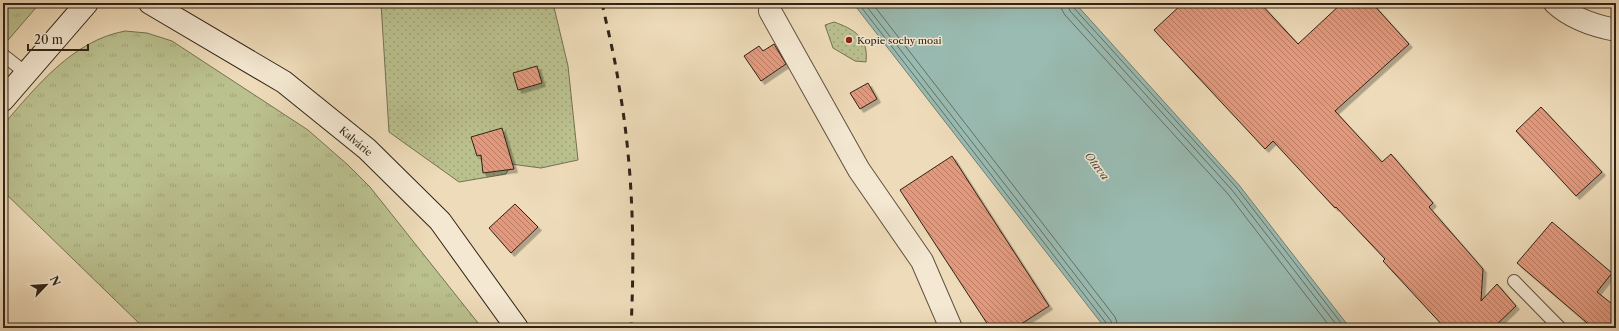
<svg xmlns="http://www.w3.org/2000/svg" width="1619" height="331" font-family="'Libre Caslon Text',serif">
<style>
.grass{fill:url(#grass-tufts);stroke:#757252}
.garden{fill:url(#garden-dots);stroke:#757252}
.water{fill:#99bbb2;stroke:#6f7e74}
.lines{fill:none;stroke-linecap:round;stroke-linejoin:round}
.shore{stroke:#646f64;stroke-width:1}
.building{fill:url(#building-back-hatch);stroke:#302317;filter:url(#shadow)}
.lane-casing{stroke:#605140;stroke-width:14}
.street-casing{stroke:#605140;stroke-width:24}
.secondary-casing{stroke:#302317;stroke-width:24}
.lane{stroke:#f4e8d2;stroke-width:12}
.street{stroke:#f4e8d2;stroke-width:22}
.secondary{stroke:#f4e8d2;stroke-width:22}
.rail{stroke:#302317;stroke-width:3;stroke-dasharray:7 7;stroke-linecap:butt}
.poi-dot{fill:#8f2418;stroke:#f4e8d2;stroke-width:1.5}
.labels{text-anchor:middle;stroke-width:3;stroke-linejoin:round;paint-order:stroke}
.poi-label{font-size:10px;fill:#302317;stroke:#f4e8d2;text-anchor:start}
.street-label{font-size:10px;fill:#302317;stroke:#f4e8d2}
.water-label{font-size:11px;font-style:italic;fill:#505146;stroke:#f4e8d2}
</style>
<defs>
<pattern id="grass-tufts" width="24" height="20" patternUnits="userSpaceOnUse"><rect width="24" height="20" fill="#bac08e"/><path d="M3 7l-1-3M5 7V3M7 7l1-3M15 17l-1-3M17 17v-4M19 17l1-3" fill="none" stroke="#a0a57a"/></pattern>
<pattern id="garden-dots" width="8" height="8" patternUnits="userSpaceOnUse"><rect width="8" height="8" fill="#bac08e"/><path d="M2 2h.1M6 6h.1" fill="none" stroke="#a0a57a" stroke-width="1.8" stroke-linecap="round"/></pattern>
<pattern id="building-back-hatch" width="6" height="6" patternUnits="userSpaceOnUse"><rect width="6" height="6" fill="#e3997d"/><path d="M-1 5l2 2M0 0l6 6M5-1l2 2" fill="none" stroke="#b87c65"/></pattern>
<filter id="shadow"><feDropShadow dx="3.5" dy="3.5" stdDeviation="0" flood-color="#0004"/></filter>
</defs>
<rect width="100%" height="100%" fill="#eedbb9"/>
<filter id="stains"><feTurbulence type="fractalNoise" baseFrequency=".005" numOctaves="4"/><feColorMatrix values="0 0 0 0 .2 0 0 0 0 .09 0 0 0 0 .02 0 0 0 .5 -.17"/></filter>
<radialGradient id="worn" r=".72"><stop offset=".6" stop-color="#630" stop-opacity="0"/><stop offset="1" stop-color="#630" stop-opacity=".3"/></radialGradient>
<path class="grass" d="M3 3H40L3 46Z
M125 31 147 33 172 41 308 130 348 165 370 187 482 328H144L3 191V125C37 86 72 41 125 31Z"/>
<path class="garden" d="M381 3H553L568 66 578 160 541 168 511 164 506 174 459 182 389 132Z
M834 22C854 29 869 38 866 62L855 61 833 48 825 25Z"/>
<path class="water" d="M853 3H1075L1239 185 1350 328H1105Z"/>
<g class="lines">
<path class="shore" d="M858 3 1107 324 1108 328
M864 3 1111 321 1113 328
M872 3 1115 317 1119 328
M1061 3 1062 10 1065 15 1228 194 1331 328
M1067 3 1070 11 1232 190 1339 328
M1072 3 1073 7 1236 187 1345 328"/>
</g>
<path class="building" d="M1183 3H1260L1298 44 1342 3H1372L1409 44 1335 111 1382 162 1391 154 1433 203 1429 207 1483 269 1481 301 1497 284 1516 306 1493 328H1445L1383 261 1385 259 1336 207 1335 208 1273 141 1265 149 1154 30Z
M774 44 786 64 761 81 744 56 759 46 763 51Z
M537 66 542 83 518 90 513 73Z
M868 83 877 99 860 109 850 93Z
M1541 107 1602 172 1576 196 1516 131Z
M502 128 514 169 483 173 481 155 477 156 471 137Z
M952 156 1049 306 1015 328H990L900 190Z
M515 204 538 227 511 253 489 228Z
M1552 222 1612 273 1597 292 1616 307V328H1593L1517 263Z"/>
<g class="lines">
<g class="lane-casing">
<path id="lane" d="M3 55 26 73
M1514 281 1560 328"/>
</g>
<g class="street-casing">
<path id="street" d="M1555 3C1571 18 1595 26 1616 30
M770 11 859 170 922 261 951 328"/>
</g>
<g class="secondary-casing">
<path id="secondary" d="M150 3 284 82 367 149 440 221 517 328
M3 100 87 3"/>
</g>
<use href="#lane" class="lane"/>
<use href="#street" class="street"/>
<use href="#secondary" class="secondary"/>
<path class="rail" d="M602 3C608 31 615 58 619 86 633 166 635 248 631 328"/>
</g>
<circle class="poi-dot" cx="849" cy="40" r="4"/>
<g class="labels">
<g class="poi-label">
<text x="857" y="44">Kopie sochy moai</text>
</g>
<g class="street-label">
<text transform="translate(356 141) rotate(40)" y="4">Kalvárie</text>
</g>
<g class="water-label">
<text transform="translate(1097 166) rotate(53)" y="4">Otava</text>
</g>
</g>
<rect width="1619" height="331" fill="none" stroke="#eedbb9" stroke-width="16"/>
<rect x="4" y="4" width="1611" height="323" fill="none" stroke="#302317" stroke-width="2"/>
<rect x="8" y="8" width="1603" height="315" fill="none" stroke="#302317"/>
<g transform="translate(46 285) rotate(65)" stroke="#f4e8d2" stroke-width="3" paint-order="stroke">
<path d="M0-3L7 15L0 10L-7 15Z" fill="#302317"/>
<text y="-6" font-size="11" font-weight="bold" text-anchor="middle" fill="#302317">N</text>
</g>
<path d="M28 44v6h60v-6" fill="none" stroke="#302317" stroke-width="2"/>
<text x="34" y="44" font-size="12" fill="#302317" stroke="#f4e8d2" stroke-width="3" paint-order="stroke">20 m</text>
<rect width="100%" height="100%" filter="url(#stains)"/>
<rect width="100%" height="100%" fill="url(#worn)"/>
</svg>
